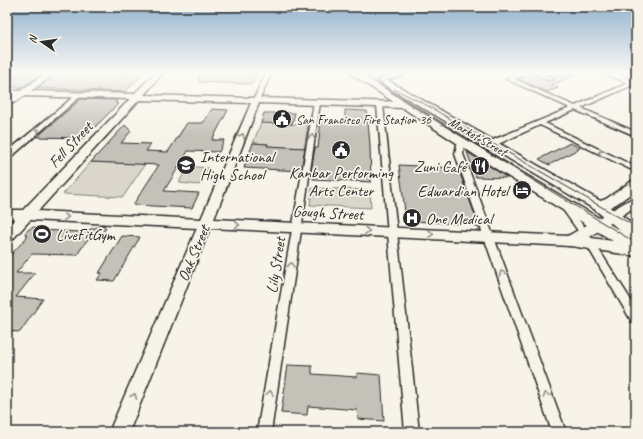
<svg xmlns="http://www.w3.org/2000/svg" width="643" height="439" font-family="Caveat,sans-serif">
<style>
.green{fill:#dad6cc;stroke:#82807c}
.building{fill:#c4c1b9;stroke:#2b2b2b}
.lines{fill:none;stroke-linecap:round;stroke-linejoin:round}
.minor-casing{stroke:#2b2b2b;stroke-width:3}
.secondary-casing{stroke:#2b2b2b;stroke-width:3}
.primary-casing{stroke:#2b2b2b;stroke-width:3}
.minor{fill:#f7f3e8;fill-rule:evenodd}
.secondary{fill:#f7f3e8;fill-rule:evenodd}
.primary{fill:#f7f3e8;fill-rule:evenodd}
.tram{stroke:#2b2b2b;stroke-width:1}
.oneway{stroke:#918f8a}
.labels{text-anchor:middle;stroke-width:3.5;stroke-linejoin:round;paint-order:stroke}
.far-poi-label{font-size:13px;fill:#2b2b2b;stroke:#f7f3e8;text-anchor:start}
.far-street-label{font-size:13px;fill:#2b2b2b;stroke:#f7f3e8}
.street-label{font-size:16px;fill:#2b2b2b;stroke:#f7f3e8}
.poi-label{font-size:16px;fill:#2b2b2b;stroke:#f7f3e8;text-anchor:start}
</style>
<rect width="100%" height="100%" fill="#f7f3e8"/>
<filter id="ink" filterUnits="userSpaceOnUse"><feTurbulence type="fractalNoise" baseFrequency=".025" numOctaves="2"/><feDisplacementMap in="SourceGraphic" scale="8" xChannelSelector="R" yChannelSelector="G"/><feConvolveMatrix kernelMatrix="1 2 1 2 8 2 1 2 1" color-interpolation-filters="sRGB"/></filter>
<g filter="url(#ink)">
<path class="green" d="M261 123 308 125 304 148 267 146 268 144 253 143Z
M91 162 145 164 123 197 63 194Z
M197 167 208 168 199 185 180 183V180L188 168Z
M312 188 370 190 371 208 310 205Z"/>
<path class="building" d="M7 74H42L23 87H7Z
M55 74H143L125 92 38 88Z
M199 74H257L252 84 199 82Z
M531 74 548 81 553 80 554 79 547 74 576 75 551 85 558 88 546 92 518 79Z
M81 99 117 100 115 103H119L84 138 37 137Z
M212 109 228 110 212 140H224L219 152 188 151 164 191 199 193 192 208 133 205 159 165 91 162 125 125 131 131 121 143 151 144 146 151 168 152 187 123H203Z
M345 110 367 111 370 145 371 182 313 179 314 171H311L315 148H318L321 120 345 121Z
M264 113H295L292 124 261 123Z
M253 143 268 144 267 146 305 148 301 171 244 168Z
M570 143 580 148 549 165 539 159Z
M467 152 508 178 476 177Z
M399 165 458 168 480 229 456 214 459 224 414 221 412 222 406 219Z
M104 225 106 229 87 240 77 255 32 254 16 273H35L16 297 43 299 20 332 7 331V259L27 237 25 233 29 229 34 227 39 228 40 230 82 232Z
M122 236 140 237 114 281 97 280 102 273H99Z
M288 365 312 366V374L357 377V373L381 375 384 421 358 419 357 410 308 406 307 415 281 413Z"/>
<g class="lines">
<g class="minor-casing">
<path id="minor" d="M265 74H271L259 101 254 102 253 101Z
M396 74H406L381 82 378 80Z
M517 74H526L514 79 575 106 631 82H635V84L581 108 636 132V136L575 110 545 123 636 167V172L540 125 494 146H488V142L570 108 506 79Z
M535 74H543L553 79 548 80Z
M77 94 82 95 10 158H7V152Z
M317 101 320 103 271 432H257L314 103Z
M380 103 383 105 419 432H405L377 105Z
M461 138 464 140 463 154 566 432H552L455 154 458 140Z
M565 204 568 205 587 231 636 308V323L632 322 581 235 561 207Z"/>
</g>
<g class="secondary-casing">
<path id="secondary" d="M45 74H54L31 91 134 94 154 74H162L144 95 404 102 408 105 404 108 259 103 214 219 568 236 636 196V206L597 232 570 246 210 228 129 432H109L197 228 30 220 12 240 7 241V227L15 219 7 218V210H23L130 99 24 96 7 107V100L13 96H7V90L20 91ZM139 100 251 103 201 219 38 211Z
M605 74H617L636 81V86Z
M636 180V190C625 197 609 213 595 209L593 206 595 203 606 199 632 181Z"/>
</g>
<g class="primary-casing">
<path id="primary" d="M351 74H361L514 168 621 231 594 209 381 83 386 80 389 81 604 203 636 226V256L564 245 562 241 564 237 570 235 613 241 504 174Z"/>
</g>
<use href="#minor" class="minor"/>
<use href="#secondary" class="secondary"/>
<use href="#primary" class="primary"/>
<path class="tram" d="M363 74 412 106 636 243
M394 89 421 102 636 227"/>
</g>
<defs><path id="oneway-chevron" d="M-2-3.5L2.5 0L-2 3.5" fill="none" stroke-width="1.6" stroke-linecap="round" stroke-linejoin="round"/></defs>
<g class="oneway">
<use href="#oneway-chevron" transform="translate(37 131) rotate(-40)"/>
<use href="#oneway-chevron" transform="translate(242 136) rotate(-67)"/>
<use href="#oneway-chevron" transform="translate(312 137) rotate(-81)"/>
<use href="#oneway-chevron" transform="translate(601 153) rotate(-154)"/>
<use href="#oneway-chevron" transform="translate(66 217) rotate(3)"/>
<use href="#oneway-chevron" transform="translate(237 225) rotate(3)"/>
<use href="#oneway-chevron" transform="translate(367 231) rotate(3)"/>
<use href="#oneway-chevron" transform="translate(431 234) rotate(3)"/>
<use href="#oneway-chevron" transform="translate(291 265) rotate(-81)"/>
<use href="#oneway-chevron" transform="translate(502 273) rotate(-110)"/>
<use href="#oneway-chevron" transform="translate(270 393) rotate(-81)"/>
<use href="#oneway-chevron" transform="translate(546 395) rotate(-110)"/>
<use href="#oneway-chevron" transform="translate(134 396) rotate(-67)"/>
</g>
</g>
<linearGradient id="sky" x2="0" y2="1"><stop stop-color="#91b1cd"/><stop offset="0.54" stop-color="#fbfaf5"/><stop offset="1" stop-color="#fbfaf5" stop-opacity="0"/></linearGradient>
<rect width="643" height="136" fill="url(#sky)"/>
<defs>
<g id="civic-disc" transform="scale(1)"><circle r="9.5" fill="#2b2b2b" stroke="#f7f3e8"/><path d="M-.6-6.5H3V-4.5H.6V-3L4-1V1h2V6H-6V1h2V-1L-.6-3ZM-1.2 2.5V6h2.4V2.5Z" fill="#fff"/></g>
<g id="school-disc" transform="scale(1)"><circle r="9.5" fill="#2b2b2b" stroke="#f7f3e8"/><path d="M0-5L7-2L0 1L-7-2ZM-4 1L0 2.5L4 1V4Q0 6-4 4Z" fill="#fff"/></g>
<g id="restaurant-disc" transform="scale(1)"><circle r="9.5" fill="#2b2b2b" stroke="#f7f3e8"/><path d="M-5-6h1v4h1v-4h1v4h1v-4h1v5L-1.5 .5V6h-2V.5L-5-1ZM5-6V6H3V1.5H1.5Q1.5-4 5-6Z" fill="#fff"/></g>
<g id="hotel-disc" transform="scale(1)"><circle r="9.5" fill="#2b2b2b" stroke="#f7f3e8"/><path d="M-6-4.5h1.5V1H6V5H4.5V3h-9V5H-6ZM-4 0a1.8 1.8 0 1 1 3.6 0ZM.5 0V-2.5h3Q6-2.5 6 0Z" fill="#fff"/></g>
<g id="hospital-disc" transform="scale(1)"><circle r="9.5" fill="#2b2b2b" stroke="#f7f3e8"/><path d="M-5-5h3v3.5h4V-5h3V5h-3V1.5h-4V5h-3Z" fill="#fff"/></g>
<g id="stadium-disc" transform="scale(1)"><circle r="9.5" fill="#2b2b2b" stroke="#f7f3e8"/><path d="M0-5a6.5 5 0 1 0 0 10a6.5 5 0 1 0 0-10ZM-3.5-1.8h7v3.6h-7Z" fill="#fff"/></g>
</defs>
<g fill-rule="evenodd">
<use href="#civic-disc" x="282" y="119"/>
<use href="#civic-disc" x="341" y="150"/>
<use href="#school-disc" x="186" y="165"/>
<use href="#restaurant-disc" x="480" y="166"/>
<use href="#hotel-disc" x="522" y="190"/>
<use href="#hospital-disc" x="412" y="218"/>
<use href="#stadium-disc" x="42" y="234"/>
</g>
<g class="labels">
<g class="far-poi-label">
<text x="296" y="124">San Francisco Fire Station 36</text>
</g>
<g class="far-street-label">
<text transform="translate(478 136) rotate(30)" y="5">Market Street</text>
</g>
<g class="street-label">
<text transform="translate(70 144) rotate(-47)" y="6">Fell Street</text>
<text transform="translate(328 212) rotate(3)" y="6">Gough Street</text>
<text transform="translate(193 253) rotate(-67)" y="6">Oak Street</text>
<text transform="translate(275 265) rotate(-81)" y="6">Lily Street</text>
</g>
<g class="poi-label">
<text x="200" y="162">International<tspan x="200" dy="18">High School</tspan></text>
<text x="466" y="172" text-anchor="end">Zuni Café</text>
<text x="341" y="178" text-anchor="middle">Kanbar Performing<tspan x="341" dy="18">Arts Center</tspan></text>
<text x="508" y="196" text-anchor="end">Edwardian Hotel</text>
<text x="426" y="224">One Medical</text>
<text x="56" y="240">LiveFitGym</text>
</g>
</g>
<rect width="643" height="439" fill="none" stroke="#f7f3e8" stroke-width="24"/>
<rect x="12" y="12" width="619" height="415" fill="none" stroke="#2b2b2b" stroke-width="1.5" filter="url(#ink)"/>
<g transform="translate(42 42) rotate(283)" stroke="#f7f3e8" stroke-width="3" paint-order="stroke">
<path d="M0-3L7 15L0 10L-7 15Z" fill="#2b2b2b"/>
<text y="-6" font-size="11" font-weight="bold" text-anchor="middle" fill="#2b2b2b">N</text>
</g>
</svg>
